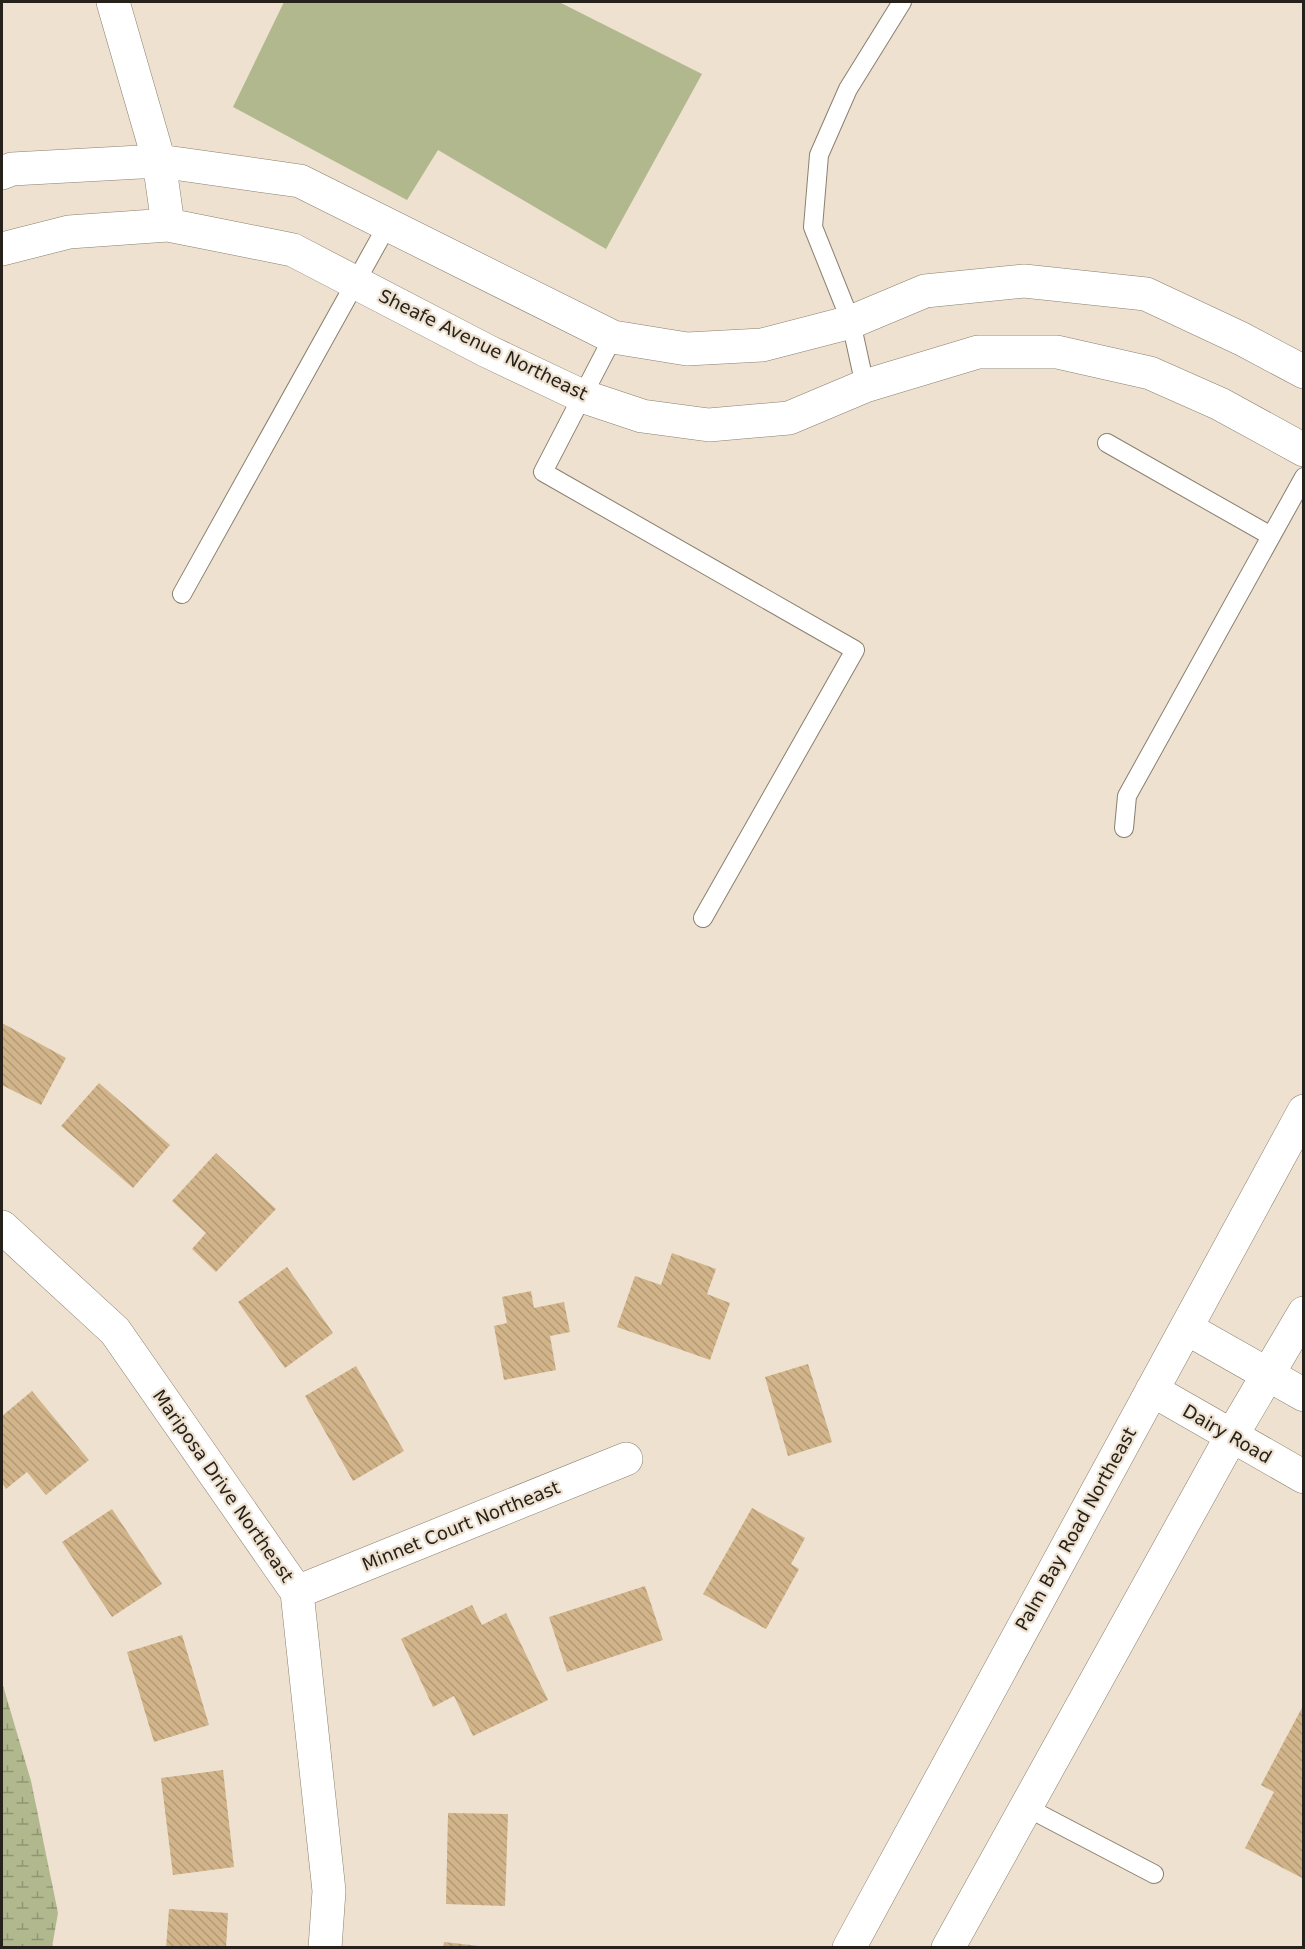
<svg xmlns="http://www.w3.org/2000/svg" width="1305" height="1949" font-family="'DejaVu Sans',sans-serif">
<style>
.wetland{fill:url(#wetland-marsh)}
.park{fill:#b1b88d}
.building{fill:url(#building-back-hatch)}
.lines{fill:none;stroke-linecap:round;stroke-linejoin:round}
.lane-casing{stroke:#8a7f6e;stroke-width:20}
.street-casing{stroke:#8a7f6e;stroke-width:34}
.secondary-casing{stroke:#8a7f6e;stroke-width:34}
.lane{stroke:#fff;stroke-width:18}
.street{stroke:#fff;stroke-width:33}
.secondary{stroke:#fff;stroke-width:33}
.labels{text-anchor:middle;stroke-width:4.5;stroke-linejoin:round;paint-order:stroke}
.street-label{font-size:18px;fill:#26211b;stroke:#eee1cf}
</style>
<defs>
<pattern id="wetland-marsh" width="20" height="14" patternUnits="userSpaceOnUse" patternTransform="scale(1.5)"><rect width="20" height="14" fill="#b1b88d"/><path d="M1 5h8M5 5V1M11 12h8M15 12V8" fill="none" stroke="#909572"/></pattern>
<pattern id="building-back-hatch" width="6" height="6" patternUnits="userSpaceOnUse" patternTransform="scale(1.5)"><rect width="6" height="6" fill="#d1b489"/><path d="M-1 5l2 2M0 0l6 6M5-1l2 2" fill="none" stroke="#b39a76"/></pattern>
</defs>
<rect width="100%" height="100%" fill="#eee1cf"/>
<path class="wetland" d="M2 1682 31 1781 58 1913 52 1947H2Z"/>
<path class="park" d="M284 2H559L702 74 606 249 438 150 407 200 233 107Z"/>
<path class="building" d="M2 1023 66 1058 41 1105 2 1085Z
M99 1083 170 1145 133 1188 61 1126Z
M216 1153 276 1209 216 1272 192 1249 206 1233 172 1201Z
M672 1253 716 1269 707 1294 730 1303 710 1360 617 1327 635 1276 661 1285Z
M287 1267 333 1333 285 1368 238 1302Z
M531 1291 534 1308 564 1302 570 1332 550 1336 556 1370 504 1380 494 1326 507 1323 502 1297Z
M808 1364 832 1442 788 1456 765 1377Z
M356 1366 404 1451 353 1481 305 1396Z
M32 1391 89 1460 46 1495 27 1472 6 1489 2 1483V1416Z
M752 1508 805 1538 791 1564 799 1569 766 1629 703 1594Z
M112 1509 162 1584 112 1617 62 1542Z
M645 1586 663 1640 567 1672 549 1617Z
M472 1605 482 1625 506 1613 548 1700 473 1736 454 1696 433 1707 401 1639Z
M182 1635 209 1725 154 1742 127 1652Z
M1304 1704V1879L1245 1848 1274 1792 1261 1785Z
M223 1770 234 1867 173 1875 161 1778Z
M448 1813 508 1814 505 1906 446 1904Z
M169 1909 228 1913 226 1948H166Z
M444 1942 479 1946V1948H443Z"/>
<g class="lines">
<g class="lane-casing">
<path id="lane" d="M613 337 543 472 855 650 703 918
M865 386 851 322 813 227 819 155 848 89 902 2
M1107 443 1271 536
M182 594 388 224
M1124 828 1127 796 1304 477
M1026 1807 1154 1874"/>
</g>
<g class="street-casing">
<path id="street" d="M113 2 159 161 168 225
M2 173 12 169 159 161 300 181 613 337 687 349 762 345 851 322 925 291 1024 281 1146 294 1242 339 1304 372
M2 249 69 232 168 225 293 250 487 351 582 396 642 416 709 425 789 418 865 386 978 352H1057L1150 373 1220 404 1304 450
M2 1227 115 1331 297 1592 329 1891 325 1948
M297 1592 626 1459"/>
</g>
<g class="secondary-casing">
<path id="secondary" d="M1186 1328 1304 1395
M1152 1390 1304 1477
M849 1948 1304 1111
M948 1948 1231 1437 1304 1313"/>
</g>
<use href="#lane" class="lane"/>
<use href="#street" class="street"/>
<use href="#secondary" class="secondary"/>
</g>
<g class="labels">
<g class="street-label">
<text transform="translate(483 345) rotate(26)" y="6">Sheafe Avenue Northeast</text>
<text transform="translate(1227 1434) rotate(30)" y="6">Dairy Road</text>
<text transform="translate(223 1486) rotate(55)" y="6">Mariposa Drive Northeast</text>
<text transform="translate(461 1526) rotate(-22)" y="6">Minnet Court Northeast</text>
<text transform="translate(1076 1529) rotate(-61)" y="6">Palm Bay Road Northeast</text>
</g>
</g>
<rect width="1305" height="1949" fill="none" stroke="#26211b" stroke-width="6"/>
</svg>
